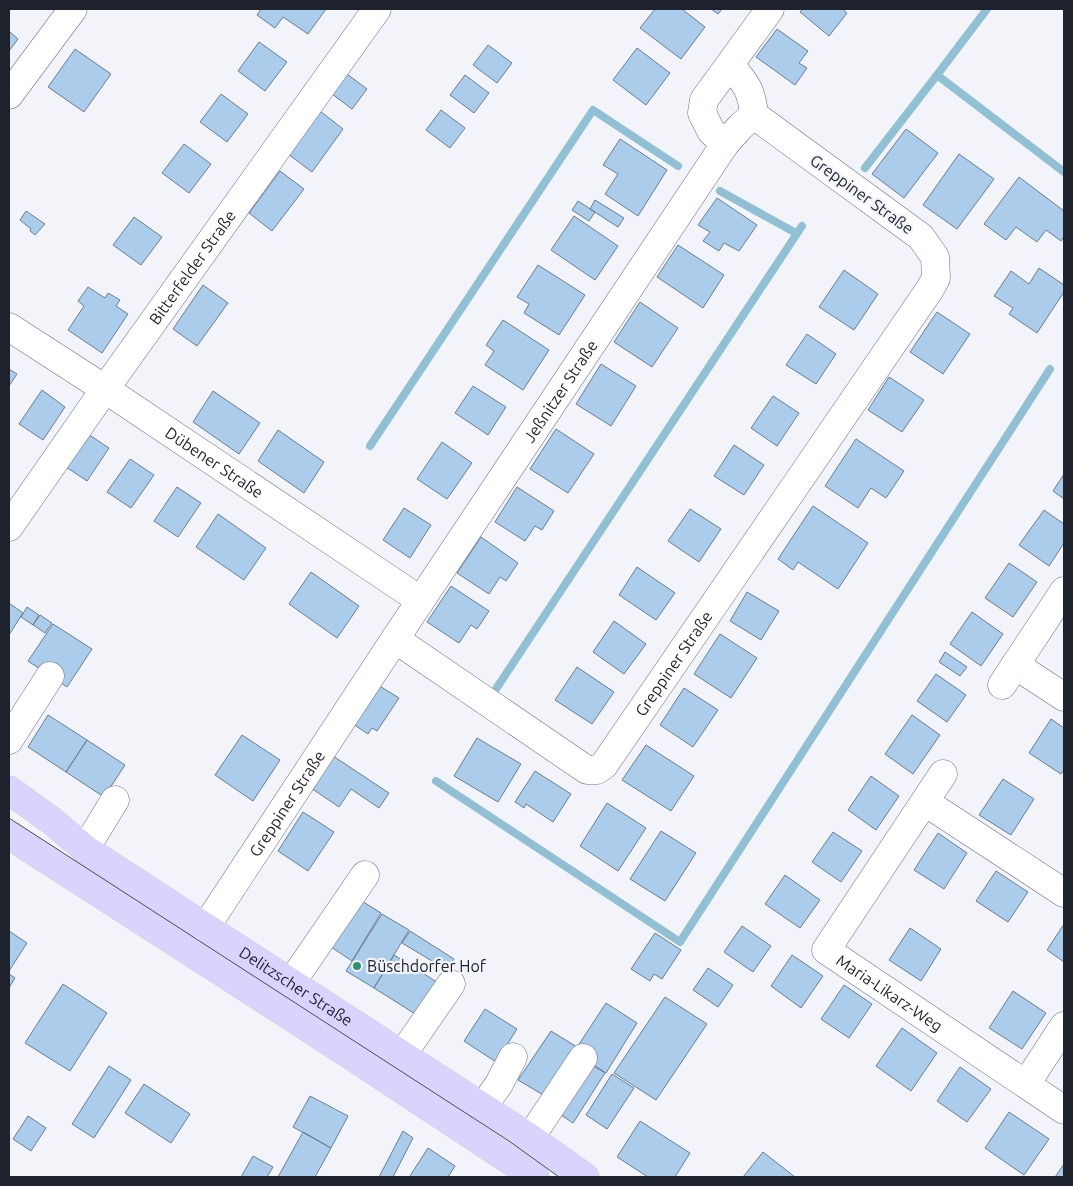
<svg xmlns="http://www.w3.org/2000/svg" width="1073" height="1186" font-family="Ubuntu,sans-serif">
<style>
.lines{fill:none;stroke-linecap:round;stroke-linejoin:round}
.stream{stroke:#91bfd3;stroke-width:8}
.building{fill:#accceb;stroke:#697e93}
.minor-casing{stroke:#666f88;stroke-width:29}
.major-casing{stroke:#ceced1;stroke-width:29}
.minor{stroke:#fff;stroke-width:28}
.major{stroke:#d9d4fe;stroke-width:28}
.tram{stroke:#4c5059;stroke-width:1}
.poi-dot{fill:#2f926d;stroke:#f2f4fa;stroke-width:2}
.labels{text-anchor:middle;stroke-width:4.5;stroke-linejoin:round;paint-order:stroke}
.street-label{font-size:16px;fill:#1e222c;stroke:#f2f4fa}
.poi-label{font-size:16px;fill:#1e222c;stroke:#f2f4fa;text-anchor:start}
</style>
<rect width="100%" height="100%" fill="#f2f4fa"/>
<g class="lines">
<path class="stream" d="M987 9 937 75 1064 172
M865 168 937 75
M720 191 796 233
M370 446 593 110 678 166
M496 689 802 226
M436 781 680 942 1050 369"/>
</g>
<path class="building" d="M261 9H326L308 34 283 17 275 28 257 15Z
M655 9H682L705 27 681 59 640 28Z
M711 9H722L718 14Z
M803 9H842L847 13 829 36 800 12Z
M777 29 808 51 799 63 807 68 795 85 756 57Z
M9 31 18 39 9 51Z
M259 42 287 62 265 91 238 71Z
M488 45 512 63 497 83 473 65Z
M637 48 670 73 646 105 613 80Z
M75 49 111 74 84 112 48 87Z
M343 71 367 89 352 109 328 91Z
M465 75 489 93 474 113 450 95Z
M221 94 248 114 227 142 200 122Z
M441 110 465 128 450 148 426 130Z
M320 111 343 129 312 172 288 154Z
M906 129 938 153 904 198 872 174Z
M620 139 667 170 638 216 605 194 618 174 603 165Z
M184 144 211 164 189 193 162 173Z
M959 154 994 179 957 229 923 205Z
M280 171 304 189 272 231 249 213Z
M1019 177 1064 211V236L1061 241 1046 230 1037 242 1016 227 1006 240 984 224Z
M717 198 757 225 739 251 724 243 719 251 703 241 710 232 698 225Z
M595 200 624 218 618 227 590 209Z
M578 201 595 212 589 221 572 210Z
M26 211 45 224 35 235 30 231 31 229 20 220Z
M574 216 618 246 595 280 551 250Z
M134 217 162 237 141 265 113 245Z
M678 245 724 275 703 308 657 277Z
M538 265 585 295 559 335 524 313 529 304 517 297Z
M1039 268 1064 285V292L1037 333 1009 314 1013 308 994 296 1011 271 1029 284Z
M844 270 878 294 854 330 819 307Z
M203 285 228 303 197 346 173 329Z
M88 287 105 298 108 293 120 300 116 306 128 314 102 353 68 330 84 306 78 301Z
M640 302 678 328 652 367 614 342Z
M937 312 970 334 943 374 910 352Z
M503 320 549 350 523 390 485 365 494 351 486 345Z
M807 334 836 354 816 384 786 365Z
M601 364 636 386 611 426 576 404Z
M9 369 17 374 9 386Z
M889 377 924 400 902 432 868 410Z
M473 386 506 407 488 435 455 413Z
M42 390 65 407 43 440 19 424Z
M213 391 260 423 239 454 193 422Z
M773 396 799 413 777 446 751 428Z
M556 429 594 454 568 493 530 469Z
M278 430 324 462 304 493 258 461Z
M85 432 109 448 87 481 63 465Z
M856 439 904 471 886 498 871 488 858 508 825 486Z
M442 442 472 463 447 499 417 479Z
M734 445 764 465 744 495 714 476Z
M130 459 154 475 131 508 107 492Z
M1064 474V499L1053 491Z
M177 487 201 503 178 537 154 521Z
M517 487 554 511 542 530 535 526 525 541 495 522Z
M813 506 868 543 838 589 798 562 793 570 778 559Z
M404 508 431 525 410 558 383 540Z
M690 509 721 529 699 562 668 541Z
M1044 510 1064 524V543L1049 566 1019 545Z
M218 514 266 548 244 580 196 547Z
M481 537 518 563 506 581 500 577 489 594 457 573Z
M1009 563 1037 582 1013 617 985 598Z
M637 567 675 593 656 620 619 595Z
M311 572 359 606 337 638 289 604Z
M451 586 489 611 477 629 471 625 459 643 427 622Z
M747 592 779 611 761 640 730 621Z
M9 603 23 613 9 635Z
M27 607 39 615 33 625 21 617Z
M972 612 1003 634 981 666 950 644Z
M40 615 52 623 45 633 33 625Z
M614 621 646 644 624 674 593 652Z
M53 624 92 649 67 687 28 661Z
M720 634 757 658 731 698 694 674Z
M945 652 967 667 960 676 939 662Z
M577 667 614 692 592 724 555 700Z
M936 674 966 695 947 722 917 701Z
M378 685 399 698 377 731 372 728 368 734 353 724Z
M684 688 718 710 693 747 660 725Z
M48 715 87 740 66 772 28 747Z
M912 715 940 735 913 774 885 754Z
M1051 719 1064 728V770L1061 774 1029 753Z
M242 735 280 760 253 801 215 775Z
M477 738 521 764 498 802 454 776Z
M87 740 125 765 104 797 66 772Z
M646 745 694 776 671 811 622 780Z
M333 756 389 793 379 808 351 789 339 807 311 788Z
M535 771 571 794 553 822 526 804 524 808 515 802Z
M871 776 899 796 876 830 848 810Z
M1003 779 1034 799 1011 835 979 815Z
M607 803 646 828 618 871 580 846Z
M303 812 334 832 308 871 278 851Z
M661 831 696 853 665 901 630 879Z
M833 832 862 851 841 882 812 862Z
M938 833 967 853 944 889 914 870Z
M996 871 1028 892 1008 922 976 901Z
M785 875 820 900 800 928 765 904Z
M360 900 381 913 352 961 331 947Z
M382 914 409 930 374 988 346 971Z
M1064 924V962L1047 950Z
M742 926 771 946 753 972 724 952Z
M910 928 941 949 921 981 889 960Z
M9 931 27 943 9 971Z
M410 931 454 959 447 970 402 943Z
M655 933 681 950 662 979 654 974 650 981 631 969Z
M394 955 440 984 420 1017 374 988Z
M792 955 823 976 801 1008 771 986Z
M708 968 733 985 718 1007 693 990Z
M9 974 15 978 9 988Z
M63 984 107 1013 70 1071 25 1043Z
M844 985 872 1004 849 1038 821 1019Z
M1013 991 1046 1013 1022 1049 989 1028Z
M665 997 707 1024 656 1100 614 1073Z
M606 1003 637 1023 606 1073 574 1052Z
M485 1009 517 1029 496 1062 464 1041Z
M902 1028 937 1053 911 1091 876 1066Z
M551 1031 577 1047 545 1096 518 1080Z
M590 1064 605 1073 573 1123 558 1113Z
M109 1066 131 1080 94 1138 72 1124Z
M960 1067 991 1089 967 1122 937 1101Z
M612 1074 634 1088 607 1129 586 1115Z
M144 1084 190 1114 171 1143 125 1113Z
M310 1096 348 1116 331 1148 293 1127Z
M1009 1112 1049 1139 1024 1175 985 1148Z
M28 1116 46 1128 31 1151 13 1139Z
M640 1121 690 1153 675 1177H648L617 1157Z
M403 1131 413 1138 393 1177H379Z
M303 1132 331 1148 315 1177H278Z
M428 1148 455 1166 448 1177H412L410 1176Z
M763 1152 795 1177H743Z
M253 1156 273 1167 267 1177H241Z
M1064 1164V1177H1055Z"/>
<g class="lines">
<g class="minor-casing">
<g id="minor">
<path d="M730 65C746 83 752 91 754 115L741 126 725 144 711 131 702 113 704 100 770 9"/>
<path d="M9 95 73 9"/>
<path id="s1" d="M9 327 105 389 420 600"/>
<path id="s2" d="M9 527 105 389 377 9"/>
<path id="s3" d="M395 639 725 144"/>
<path d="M1015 665 1064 697"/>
<path d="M1002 685 1064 591"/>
<path d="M9 740 50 676"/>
<path id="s4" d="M943 774 826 950 1064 1110"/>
<path d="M925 802 1064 893"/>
<path d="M85 849 115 800"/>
<path id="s5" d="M205 928 395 639 587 770H597L604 765 930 289 936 278 935 257 921 237 754 115"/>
<path d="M291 983 365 875"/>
<path d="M402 1055 451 984"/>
<path d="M1026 1084 1064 1026"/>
<path d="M482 1108 499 1084 513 1057"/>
<path d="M530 1138 583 1058"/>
</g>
</g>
<g class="major-casing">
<g id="major">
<path id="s6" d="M9 790 52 821 85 849 530 1138 585 1177"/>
<path d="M9 835 332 1043 535 1177"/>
</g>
</g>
<use href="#minor" class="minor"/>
<use href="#major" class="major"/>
<path class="tram" d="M9 818 509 1141 559 1177"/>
</g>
<circle class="poi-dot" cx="357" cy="966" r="5"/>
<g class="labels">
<g class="street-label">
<text transform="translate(862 194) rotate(36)" y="6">Greppiner Straße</text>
<text dy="6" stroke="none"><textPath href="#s2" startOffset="318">Bitterfelder Straße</textPath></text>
<text dy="6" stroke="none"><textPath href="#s3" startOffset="298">Jeßnitzer Straße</textPath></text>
<text dy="6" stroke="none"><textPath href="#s1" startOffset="246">Dübener Straße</textPath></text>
<text dy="6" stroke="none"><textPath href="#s5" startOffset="720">Greppiner Straße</textPath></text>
<text dy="6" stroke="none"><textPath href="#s5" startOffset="149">Greppiner Straße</textPath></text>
<text dy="6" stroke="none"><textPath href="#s6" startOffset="348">Delitzscher Straße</textPath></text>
<text dy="6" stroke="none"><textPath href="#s4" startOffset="288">Maria-Likarz-Weg</textPath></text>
</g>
<g class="poi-label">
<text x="367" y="972">Büschdorfer Hof</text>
</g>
</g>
<rect width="1073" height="1186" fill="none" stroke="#1e222c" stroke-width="20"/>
</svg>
